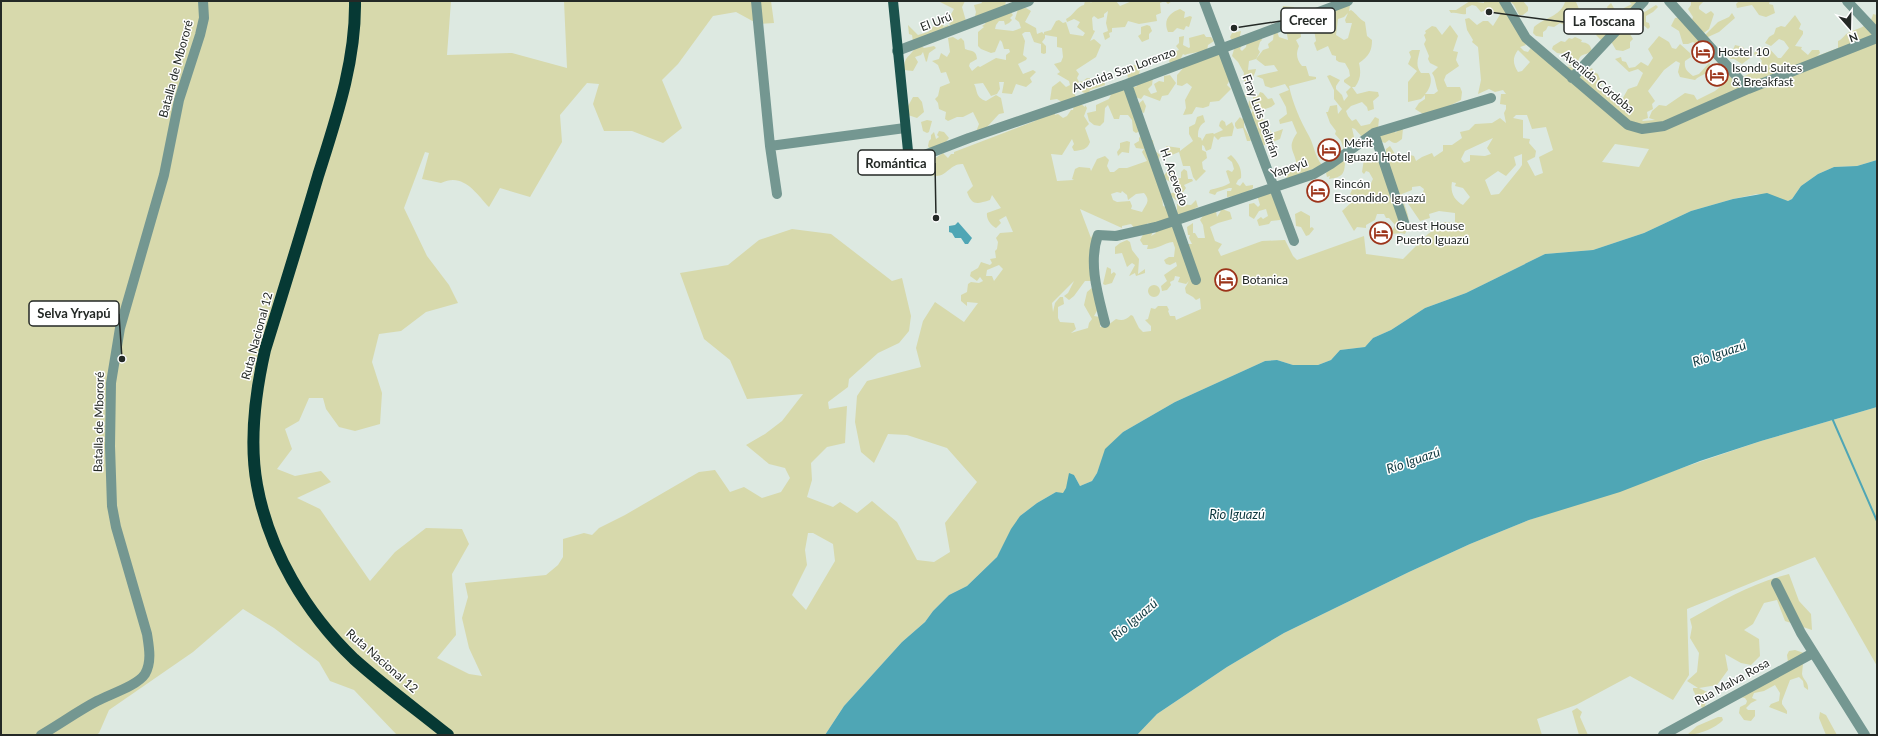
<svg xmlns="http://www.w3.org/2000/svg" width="1878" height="736" font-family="Lato,sans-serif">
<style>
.green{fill:#d7d9ac;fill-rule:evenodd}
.water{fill:#4fa6b5}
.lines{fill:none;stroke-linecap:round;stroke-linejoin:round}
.stream{stroke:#4fa6b5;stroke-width:2}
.minor{stroke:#749791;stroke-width:10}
.major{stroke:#1b534d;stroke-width:10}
.highway{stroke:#063934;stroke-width:12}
.labels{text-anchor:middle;stroke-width:3;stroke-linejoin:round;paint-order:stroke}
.street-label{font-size:12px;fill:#242926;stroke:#fff}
.poi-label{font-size:12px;fill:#242926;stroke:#fff;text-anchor:start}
.water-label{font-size:13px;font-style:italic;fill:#0e383f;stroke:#fff}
.leader{fill:none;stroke:#242926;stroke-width:1.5}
.callout-dot{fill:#242926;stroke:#fff;stroke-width:1.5}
.callout{fill:#fff;stroke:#242926;stroke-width:1.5}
.callout-label{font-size:13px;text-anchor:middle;font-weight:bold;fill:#242926}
</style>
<rect width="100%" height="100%" fill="#dde9e1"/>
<path class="green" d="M1 1H451L447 55 512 53 567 68 564 1H771L774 23 758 24 736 12 713 16 678 64 662 80 682 128 663 143 632 131H604L593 104 599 84 587 83 560 115 562 142 530 197 500 188 489 207C476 193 463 172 441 183L422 179 429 153 425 152 404 208 427 256 449 285 458 303 426 312 401 331 379 334 372 362 382 393 380 424 355 431 339 427 326 409 323 398H309L299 421 285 429 292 449 277 469 295 476 321 471 331 482 297 498 320 509 370 581 395 552 426 528 462 529 469 544 452 574 456 635 437 658 469 674 482 676 469 648 462 618 468 597 465 583 546 575 558 565 563 557V539L584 533 592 535 599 528 625 515 699 472 715 470 730 492 744 487 762 498 781 492 790 478 785 468 769 464 746 445 765 434 782 421 803 394 747 399 730 360 704 339 680 273 728 265 759 240 792 229 831 234 892 281 902 278 911 316 909 331 899 343 878 353 849 379 848 387 828 402 829 409 847 406 845 443 827 447 811 463 812 480 807 497 833 507 840 502 857 513 872 501 897 522 917 560 934 562 950 552 945 523 977 482 947 448 907 435 888 434 874 463 861 452 855 422 857 396 867 381 921 367 916 348 923 321 935 302 964 322 978 303 967 302V306L961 301V295L967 292 968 284 971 282 979 283 983 281 980 277 977 281 970 276 971 272 978 268 981 262 990 265 992 263 990 259 996 258 995 251 997 249 998 242 996 238 1000 233 1013 232 1006 216 999 220 1001 223 996 228C991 226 986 219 987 213L1001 208 992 195 990 200C977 204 972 206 967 192L973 186 963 164C948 163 946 182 928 174L929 169 928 163 943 153 948 158 951 154H954V152L1035 121 1036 119 1055 112V115L1058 114 1063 118 1067 116 1071 110H1073L1074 105 1081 104 1085 107V105L1087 108 1084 116 1089 124 1085 128 1090 142C1087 150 1082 150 1074 151L1072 147 1074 144 1072 139 1062 155 1051 154 1057 181 1074 180 1072 179 1075 169 1079 167 1090 168 1091 171 1097 159 1105 156 1109 160 1107 166 1110 172H1114L1119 168H1127L1147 161 1142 152 1144 149 1136 148 1134 144 1139 141V138L1144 132 1149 141 1153 140 1154 150 1160 155 1158 161 1163 206C1176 209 1184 233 1188 244H1192L1189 238 1190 235H1188L1187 227 1193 223V233H1195L1198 238H1205L1203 225 1200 220 1205 213 1216 211 1217 217 1222 209 1230 212 1232 219 1218 223 1210 227 1215 241 1222 244 1218 250 1221 256 1262 241 1285 240 1293 256 1297 260 1364 236 1366 254 1403 259 1428 234 1445 222 1455 223V213L1439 211 1429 214 1430 218 1420 221 1407 202 1414 199 1415 202 1421 199 1424 189 1420 186 1412 187V190L1402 194C1404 210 1414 218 1405 234L1401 233 1391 234 1395 225 1389 218H1386L1384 214H1377L1375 220 1366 225V228L1357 227 1354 231 1342 211 1352 202 1355 204 1357 202 1349 196 1354 186 1361 180 1366 184 1371 183 1373 179 1369 172 1366 171 1364 174 1362 172 1364 159 1368 156 1371 163 1374 157 1386 154V149L1390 146 1395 154 1397 161 1400 162 1407 159 1410 155 1414 156 1416 161 1422 157 1432 153 1434 157 1443 151V145H1452L1462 138 1460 132 1469 130 1475 124 1492 123 1500 118 1506 123 1504 113 1506 109V105L1500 104 1501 94H1506L1503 90 1495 92 1489 89 1478 94 1481 80 1478 47 1472 42 1473 40 1467 30 1465 19 1469 18 1477 25 1483 21H1488L1493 26 1501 13H1493L1491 8 1481 12 1476 6 1472 5 1466 8V14C1461 15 1457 12 1451 13L1449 10H1456L1470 1 1484 3V1H1504L1526 45 1520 47 1524 51 1528 52 1532 46 1566 66 1578 69 1586 75 1588 70 1592 68 1594 72 1598 74 1602 84 1600 87 1620 103 1628 89 1637 86 1643 73 1638 69 1629 72 1615 59 1621 57 1622 61 1626 62 1629 68 1635 67 1641 62 1648 66 1653 58 1648 49C1650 47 1658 37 1659 36L1669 42 1672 48 1676 49 1680 44 1690 53 1691 57 1685 61C1684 69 1687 71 1693 76L1699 74 1709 63 1713 70C1706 74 1700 75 1695 80L1680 77 1678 72 1680 63 1676 61 1664 70 1648 91 1655 101 1652 104 1653 109 1647 112 1648 118 1642 120 1643 121 1655 120 1649 118 1652 111 1659 105 1666 106 1685 93 1694 95 1697 100 1715 91 1725 83V76L1729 75 1736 80 1757 70 1762 61 1759 57 1755 56 1754 53 1758 49 1767 46 1778 58H1781L1789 48 1784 41 1779 39 1771 46 1765 43 1769 37 1774 34 1776 28 1781 26 1785 27 1795 15 1801 24 1799 29 1803 31V34L1795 46 1802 47 1801 49 1808 55 1812 50H1819L1820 53 1817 56 1838 48V41C1843 39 1844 35 1848 33 1857 28 1871 27 1873 14L1877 15V160L1857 166 1834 167 1818 174 1801 186 1792 199 1788 201 1757 194 1733 199 1691 211 1644 233 1593 250 1545 254 1466 293 1425 308 1391 330 1373 338 1365 347 1340 350 1331 360 1318 365H1293L1277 360 1265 361 1175 402 1123 432 1106 449 1097 473 1092 481 1080 486 1074 475 1063 494 1056 492 1037 503 1020 516 997 557 967 586 949 595 933 611 925 622 902 642 844 706 825 735H397L354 690 330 681 319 662 274 628 243 609 193 652 109 710 99 733 96 735H1ZM1518 50 1530 62 1522 71 1518 72C1513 64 1512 58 1518 50ZM1516 115H1527L1532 129 1546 127 1553 150 1539 157 1543 173 1535 176 1527 161 1535 157 1536 151 1529 143 1530 139 1523 138V120L1513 118ZM1493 138 1487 148 1491 154 1485 156 1470 155V161L1464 163 1461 159 1465 151ZM1615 144 1649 149 1639 167 1602 162ZM1522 154V165L1520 168 1499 194 1491 195 1485 180 1498 171 1506 176 1516 165 1514 157ZM1452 182 1456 183 1455 186 1463 188 1470 197 1463 205C1454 200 1450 192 1452 182ZM1122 191 1127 195 1128 200 1136 194 1144 193C1151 201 1146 204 1142 212L1131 209 1132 206 1130 201 1117 202 1113 200 1111 194 1117 192 1121 193ZM1080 209 1122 228V226L1131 224 1135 229H1141L1148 223 1156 233 1151 236 1153 232 1144 233 1140 240 1143 245H1148L1147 249C1157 250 1163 243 1173 242L1175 248 1174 257H1169L1164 260 1166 264 1170 265 1176 262 1177 266 1164 275 1167 281 1161 286 1162 291 1167 290 1171 285 1170 282 1174 280 1175 276 1180 277 1178 282 1186 284 1189 281 1185 288 1186 293 1193 297 1196 300 1200 298 1201 309 1176 320 1175 316H1170L1168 311 1169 310 1167 306H1158L1155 309 1151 308 1148 319 1145 320 1151 326V331L1143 332 1139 328 1133 316 1131 315C1126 320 1122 321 1116 319L1108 325 1100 327V325L1103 322 1100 317 1094 316 1098 309 1093 287 1087 292 1084 305 1092 319 1089 323 1088 328 1071 333 1076 329 1074 323 1060 322 1058 318V307L1064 304 1063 297H1060L1055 303 1053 312 1052 303 1074 281 1068 293 1064 296 1069 300 1074 296 1085 281H1091L1093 234 1091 238ZM999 265 1003 269 994 281 992 276H986L987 270ZM808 533H813L833 544 835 561 806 610 792 595 807 565 805 550Z
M938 1H965L962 7 966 21 951 26 949 24 951 22 950 16 954 9Z
M981 1H1006L1004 10H1009L1013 15 1010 18 1012 20 1009 23 1005 25 1004 21H999L996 25 995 29 1013 31 1021 28 1019 22 1015 19 1018 9 1026 8 1031 11 1025 22 1036 28 1037 34 1042 32 1044 34V32L1051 30 1056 21 1059 20 1063 23 1066 22 1070 34 1083 36 1085 33 1077 27 1080 22 1074 19 1067 22 1066 19C1073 16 1077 6 1084 5L1085 1H1090L1091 3 1092 1H1116L1120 6 1132 1H1172L1168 4 1165 1 1160 3 1161 13 1156 15 1157 21 1139 24 1128 21 1125 27 1112 28V32L1109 33 1110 37 1105 40 1103 33 1108 31 1106 23 1108 11 1104 14V17L1098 19 1094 16 1092 18 1093 30 1095 31 1090 41 1094 39 1101 45 1096 57 1076 70 1079 74 1077 78 1079 82 1083 81 1087 78 1095 79 1098 76 1104 79 1105 85 1090 90 1088 94 1082 92 1078 86 1074 93 1076 97 1062 102 1057 99 1050 100 1052 87 1060 81 1066 87 1070 85 1069 81 1057 74 1060 72 1054 64 1061 62 1063 57 1062 48 1057 47V37L1045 35V38L1042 42 1046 46V53L1044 54 1041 53V44L1034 42 1030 32H1025L1022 34 1025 41 1023 55 1027 58 1026 60 1018 64 1023 74 1033 70 1036 72 1030 78 1032 82 1026 87 1016 84 1012 94 1002 93 1004 82H999L1000 89 997 94 991 96 983 83 974 84C978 91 975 97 986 101L996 95 1001 98 1004 113 999 114 987 127 976 132 979 124 973 112 963 117H957L948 121 945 119 946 112 939 109 938 103 935 99 938 96 940 87 950 83 946 72 941 73 938 65 932 61 939 59 941 53 947 57 950 52 948 38 953 37 958 40 961 38 964 41 965 49C973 52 976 50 977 59L970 63 969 66 972 71 978 66 980 67 996 58 1006 60V55L1010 52 1009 49H1004L1002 42 1000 40 995 52 991 53 981 49 978 46V32L984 27 982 26 985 24 986 20 975 16 976 12 974 5 982 3Z
M1333 1H1347L1350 5 1349 11 1351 10C1357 14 1359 19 1365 22L1367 36 1372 40C1372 51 1369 56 1359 63 1361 72 1361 79 1355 87H1352L1357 94 1369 91 1378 92 1379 96 1373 101 1374 109 1368 111 1367 107 1362 102 1351 106 1346 111 1348 116 1352 121 1356 119 1361 126 1370 124 1375 117 1379 119 1378 128 1362 137 1355 129 1352 128 1354 137 1353 142 1349 143 1344 150 1341 141 1335 134 1336 131 1330 123 1326 112H1328L1330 106 1337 105 1338 114 1342 109 1334 99V90L1327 76 1330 75 1340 80 1336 86V89L1342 95 1344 101 1348 96 1346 92 1351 87 1344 82V80L1350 76 1349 70 1345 63 1339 62 1336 60V56L1332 55 1328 46 1317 51 1314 43 1316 41 1314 30H1307L1301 23 1332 4ZM1348 13 1345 20 1346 23H1352L1348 38 1344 40 1336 35 1338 19 1344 17Z
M1510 1H1523L1528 7V11L1523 15H1519L1514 5Z
M1571 1 1576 2 1579 9 1574 15 1571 28 1560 23 1554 27 1548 26 1546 30 1543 32V37L1536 36 1533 33 1534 27C1545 17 1560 17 1565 2Z
M1628 1H1640L1633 5 1634 8 1624 18 1617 17 1613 12 1608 10 1607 7 1611 3 1615 10 1621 12 1624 8 1632 4Z
M1691 1H1704L1699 6V9L1706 14 1711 11 1714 14 1709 29 1704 33 1692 20 1693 17 1688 9 1691 5Z
M1739 1H1770L1769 4 1773 5 1775 13 1766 17 1759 15 1752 5 1737 8 1736 4Z
M1656 5 1658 7 1653 12 1646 16V22L1649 23 1650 27 1648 29 1641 23 1643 13Z
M1283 6 1294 7C1296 15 1290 19 1284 22L1280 16Z
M1180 9 1185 12 1184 18 1190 16 1192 17 1189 27 1186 26 1184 30 1177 28 1173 32H1168C1163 20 1169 13 1180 9Z
M1732 13 1735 18 1719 32 1708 37 1705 44 1699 45 1693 42 1688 44H1683L1679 31 1671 26 1675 18 1681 17 1704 36 1718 22 1729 17Z
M1595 18 1607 30 1610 27V25L1616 24 1601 40 1596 35 1601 31 1590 25 1589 22Z
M940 20 939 22 944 24 943 27 948 25 949 27 913 41 912 35 909 34 908 25 918 35 928 32Z
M1295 23 1300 26 1301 37 1296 40 1299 46C1296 53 1296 59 1302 66H1306L1309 76 1316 77V79L1289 86C1293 104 1300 120 1309 136 1314 145 1315 157 1322 165L1287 180 1285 173 1297 166C1295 150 1286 149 1297 133L1292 121 1280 124 1279 120 1287 114 1286 107 1279 94 1289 90 1285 84 1271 88 1265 86 1263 79 1256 76 1278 71 1274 65 1265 66 1256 59 1249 61 1248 70 1256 69C1255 75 1251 81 1245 82L1243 79 1244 73 1238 62 1232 56 1235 46 1230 37 1232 33 1241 31 1240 36 1243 43 1240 49 1242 51 1246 47 1247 41 1258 31 1262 40 1260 42 1258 49 1260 52 1256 59 1263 50 1269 48 1268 44 1273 40 1274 31H1277L1279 37 1288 40 1286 29Z
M1147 25 1150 26 1152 31 1149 34V39L1142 42 1138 36 1141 34V27Z
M1450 25 1458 36 1453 51 1458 52 1456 60 1459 66 1446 75 1444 80 1447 87H1460L1462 92 1461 100 1447 107 1423 114 1415 109 1419 103 1425 99V95L1421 99 1408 102V82L1417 71 1408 64 1411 57 1409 52 1412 50H1420C1418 59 1415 65 1421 73H1429C1433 80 1430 89 1425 94H1434L1438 91C1435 84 1436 79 1432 73L1438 67 1430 63 1428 59 1429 56 1424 44 1426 40 1424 35 1426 33 1425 31 1432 26 1436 27 1442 35Z
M1625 27 1629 28 1630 31H1628L1633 39 1630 42V48L1623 51 1616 50 1609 38Z
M1204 34 1206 37H1211L1214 41 1208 45 1207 50C1199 53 1192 52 1185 55L1183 54 1180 60 1170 63 1169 61 1172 53 1179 50 1176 46 1179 43V37L1184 36 1183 45 1189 48 1190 47 1189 38Z
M1575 37 1582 40 1581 42C1588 43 1590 44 1592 51 1588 54 1584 54 1581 56 1578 59 1579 61 1577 64L1571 66 1568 65 1565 54 1557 53 1552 49 1553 46 1561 41 1565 42 1569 38 1572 39Z
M1735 45 1743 47 1750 58 1742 64 1734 59H1731L1728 57 1727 53 1733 50Z
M921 46 924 48 934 46 936 48 929 53 927 61 926 62 923 52 921 55 915 57 918 62 913 71 904 70C904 56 909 58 915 48Z
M1217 52 1234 72 1227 85 1231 89 1219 101 1210 102 1209 106 1203 108 1196 107 1192 114 1183 115 1186 108 1185 100 1192 87 1187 83 1182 86 1177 85V75L1186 65Z
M1132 65H1137L1140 68 1139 75 1128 78 1127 73Z
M1170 75 1176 83 1168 95 1162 96 1160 101 1144 95 1141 99 1135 97 1137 105 1143 100 1146 106 1144 113 1139 111 1142 130 1136 133 1133 131 1132 120 1128 115H1120L1119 119H1114L1108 105 1105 108 1104 122 1100 126 1094 125 1089 121 1087 113 1096 111V105L1109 99 1112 92 1130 86 1136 87 1138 84 1153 77 1152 85 1148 89 1151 94 1157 92 1154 84 1159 81 1164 82V76Z
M1249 87 1258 96 1260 92 1263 93 1268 99 1272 98 1275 104 1271 107 1262 110 1263 111 1261 116 1272 133 1283 129 1280 139 1262 146 1260 135 1255 129 1258 127 1254 126 1252 120 1253 118 1251 114 1253 110 1248 107 1249 101 1253 99V95L1244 97Z
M913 97H918L922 102 924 112 917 118 908 115 907 108Z
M1203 115 1205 122C1198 126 1198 132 1198 137L1201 138 1202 141 1206 134 1213 133 1214 134 1223 130 1219 126 1220 122 1222 120 1225 122 1226 126 1232 122 1234 127 1232 136 1221 137 1218 140 1214 136 1211 149 1206 151 1204 146 1202 145V150L1206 152 1207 158 1202 162 1203 169 1206 171 1196 181 1193 177 1190 166H1183L1179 152 1167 157 1164 154V150L1167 148 1166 146 1180 148V151L1193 141 1189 134V127L1195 124 1197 117Z
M1240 117 1242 119 1244 117 1246 121 1244 123V127L1251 140 1250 141H1247L1243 128 1237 129 1235 126V123Z
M927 120 932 121 929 132 927 133 923 131 921 122Z
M1403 128 1402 139C1397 143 1395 145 1389 140L1385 143 1380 141V136L1394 130 1396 133 1397 130Z
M939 131 944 132 949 138 945 143 930 150 928 146 929 141 931 139V135L934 132 936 139 939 137 937 135Z
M1127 141 1130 142 1129 153 1122 152 1118 156 1117 152 1120 148V143Z
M1231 155C1238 162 1242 168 1241 178L1238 180 1236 184 1240 186 1243 182 1246 186 1253 185V188L1242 195 1227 197V191H1231L1232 188H1229L1217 192 1215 195 1209 193 1210 190C1216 188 1224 187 1230 183L1226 171 1228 170 1232 172 1234 169 1232 162 1227 158Z
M1345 159C1345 174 1343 177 1329 179L1330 176 1327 177 1326 173Z
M1168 165H1171L1173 167 1172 172 1175 179 1181 178V172L1184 169 1187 171 1188 179H1192L1193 181 1184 185 1186 188 1177 201 1169 194 1175 192C1176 183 1169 182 1162 177L1166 173Z
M1269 188 1285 211 1280 220 1271 221 1269 224 1259 226 1257 220 1261 217 1263 219 1268 216 1266 209 1259 211 1254 219 1249 216V204L1254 203 1258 207 1260 205 1257 195Z
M1196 200 1198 207 1195 208 1192 215H1179L1177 213V204L1191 205Z
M1301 211 1310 216V228L1312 227 1314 229 1309 235 1306 236 1301 227 1296 226 1295 214Z
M1127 240 1130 242 1132 250 1139 259 1138 274 1145 269V273L1136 276 1135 273 1129 276 1135 265 1132 263 1127 267 1122 253 1115 254V247L1120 243Z
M1107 267 1111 269V274L1114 272 1116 274 1112 283 1105 285 1103 284Z
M1148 291a6 6 0 1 1 12 0a6 6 0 1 1-12 0Z
M1877 407V666L1815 557 1687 609 1689 675 1673 700 1630 676 1576 705 1537 719 1542 735H1137L1157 714 1227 667 1284 633 1409 572 1470 544 1529 520 1761 441Z
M1789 574 1799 601 1811 614 1812 630 1785 621 1777 600 1764 603 1753 624 1744 630 1759 639 1760 656 1751 665 1741 663 1725 654 1728 670 1717 685 1699 688 1707 692 1705 706 1702 708 1693 690V688H1698L1687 681 1697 672 1699 653 1690 638 1692 627 1690 619C1723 600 1752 583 1789 574Z
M1795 650 1804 653 1802 674C1803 680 1809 682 1808 690L1804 687 1803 681 1799 677 1790 680 1782 701V704L1787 711V714L1769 707 1771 704 1779 701 1780 693 1775 685 1764 691 1754 693 1752 698 1757 700 1751 703 1746 708 1748 710H1755V716L1751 721 1744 720 1739 713 1740 707 1746 704 1747 701 1745 698 1740 697 1788 662 1787 655 1789 651Z
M1577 708 1582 712 1580 717 1588 735H1579L1572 711Z
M1820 712 1826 715 1837 735H1826L1819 718Z
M1718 717H1722L1723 720C1716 728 1698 735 1687 735L1697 726Z"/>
<path class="water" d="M1877 160V407L1761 441 1700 461 1620 492 1529 520 1470 544 1409 572 1284 633 1227 667 1157 714 1137 735H825L844 706 902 642 925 622 933 611 949 595 967 586 997 557 1011 529 1020 516 1037 503 1056 492 1063 493 1066 488 1069 473 1074 475 1080 486 1092 481 1097 473 1105 449 1123 432 1175 402 1265 361 1277 360 1293 365H1318L1331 360 1340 350 1365 347 1373 338 1391 330 1425 308 1466 293 1545 254 1593 250 1644 233 1691 211 1733 199 1767 193 1788 201 1792 199 1801 186 1818 174 1834 167 1857 166Z
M958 222 972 238 968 244H965L961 238H955L952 233 949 232V226L955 225Z"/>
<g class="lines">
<path class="stream" d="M1832 418 1877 521"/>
<path class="minor" d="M756 1 770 146 777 194
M1204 1 1294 241
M1504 1 1526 38 1628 125 1642 129 1664 126 1748 89 1877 38
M1669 1 1748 89
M1847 1 1877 33
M897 51 1029 1
M1572 78 1644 1
M1127 84 1196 280
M1374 133 1405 225
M770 146 905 128
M909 161 969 138 1127 84 1348 1
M1105 323C1098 295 1088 263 1098 235L1116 236 1156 227 1314 174 1331 164 1374 133 1491 98
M1776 583 1801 633 1865 735
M41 735C60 724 78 711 97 701 110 694 137 686 145 674 152 662 149 647 147 634L116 527 112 506 110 446 111 383 120 328 164 175 179 100 200 35 204 18 203 1
M1663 735 1813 653"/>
<path class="major" d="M893 1 909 161"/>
<path class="highway" d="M355 1C356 61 336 119 318 176 301 234 283 292 265 350 255 394 249 441 257 485 269 551 306 613 354 659 384 686 417 710 448 735"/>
</g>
<defs>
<g id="hotel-ring" transform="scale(1.15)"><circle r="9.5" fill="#fff" stroke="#9c341a" stroke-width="1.5"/><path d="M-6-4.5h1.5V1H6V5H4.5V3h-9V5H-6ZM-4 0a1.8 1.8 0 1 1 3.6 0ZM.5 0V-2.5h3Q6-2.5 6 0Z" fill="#9c341a"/></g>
</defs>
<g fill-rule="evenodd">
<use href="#hotel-ring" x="1703" y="52"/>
<use href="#hotel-ring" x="1717" y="75"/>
<use href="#hotel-ring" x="1329" y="150"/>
<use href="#hotel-ring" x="1318" y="191"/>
<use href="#hotel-ring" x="1381" y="233"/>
<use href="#hotel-ring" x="1226" y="280"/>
</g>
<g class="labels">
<g class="street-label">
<text transform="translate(936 22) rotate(-21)" y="4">El Urú</text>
<text transform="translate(176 69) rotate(-75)" y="4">Batalla de Mbororé</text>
<text transform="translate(1124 70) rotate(-20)" y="4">Avenida San Lorenzo</text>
<text transform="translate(1598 82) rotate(40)" y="4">Avenida Córdoba</text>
<text transform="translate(1261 116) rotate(70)" y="4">Fray Luis Beltrán</text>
<text transform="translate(1289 168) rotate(-19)" y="4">Yapeyú</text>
<text transform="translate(1174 177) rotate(70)" y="4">H. Acevedo</text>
<text transform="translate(257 336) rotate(-75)" y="4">Ruta Nacional 12</text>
<text transform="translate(99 422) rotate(-89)" y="4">Batalla de Mbororé</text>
<text transform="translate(382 661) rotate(41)" y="4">Ruta Nacional 12</text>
<text transform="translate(1732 682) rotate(-29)" y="4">Rua Malva Rosa</text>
</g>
<g class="poi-label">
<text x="1718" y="56">Hostel 10</text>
<text x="1732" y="72">Isondu Suites<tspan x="1732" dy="14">&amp; Breakfast</tspan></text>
<text x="1344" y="147">Mérit<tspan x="1344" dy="14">Iguazú Hotel</tspan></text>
<text x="1334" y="188">Rincón<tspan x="1334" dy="14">Escondido Iguazú</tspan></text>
<text x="1396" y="230">Guest House<tspan x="1396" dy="14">Puerto Iguazú</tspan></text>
<text x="1242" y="284">Botanica</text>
</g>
<g class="water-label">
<text transform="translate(1719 353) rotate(-19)" y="5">Río Iguazú</text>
<text transform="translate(1413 460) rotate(-19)" y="5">Río Iguazú</text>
<text x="1237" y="519">Rio Iguazú</text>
<text transform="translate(1134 619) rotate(-40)" y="5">Río Iguazú</text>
</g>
</g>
<path class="leader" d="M1234 28L1281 21M1489 12L1564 22M936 218L935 163M122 359L119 314"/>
<g class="callout-dot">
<circle cx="1234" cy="28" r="4"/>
<circle cx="1489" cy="12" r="4"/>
<circle cx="936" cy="218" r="4"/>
<circle cx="122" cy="359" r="4"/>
</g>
<g class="callout">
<rect x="1281" y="8" width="54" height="25" rx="4"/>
<rect x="1564" y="9" width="79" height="25" rx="4"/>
<rect x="858" y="150" width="77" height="25" rx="4"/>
<rect x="29" y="301" width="90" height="25" rx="4"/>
</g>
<g class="callout-label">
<text x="1308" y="25">Crecer</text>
<text x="1604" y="26">La Toscana</text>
<text x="896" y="168">Romántica</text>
<text x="74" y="318">Selva Yryapú</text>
</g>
<rect width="1878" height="736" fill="none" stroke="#242926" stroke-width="4"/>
<g transform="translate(1850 28) rotate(160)" stroke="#ffffff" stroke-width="3" paint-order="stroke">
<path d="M0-3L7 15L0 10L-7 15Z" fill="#242926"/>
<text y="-6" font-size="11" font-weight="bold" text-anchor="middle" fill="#242926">N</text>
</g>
</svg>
